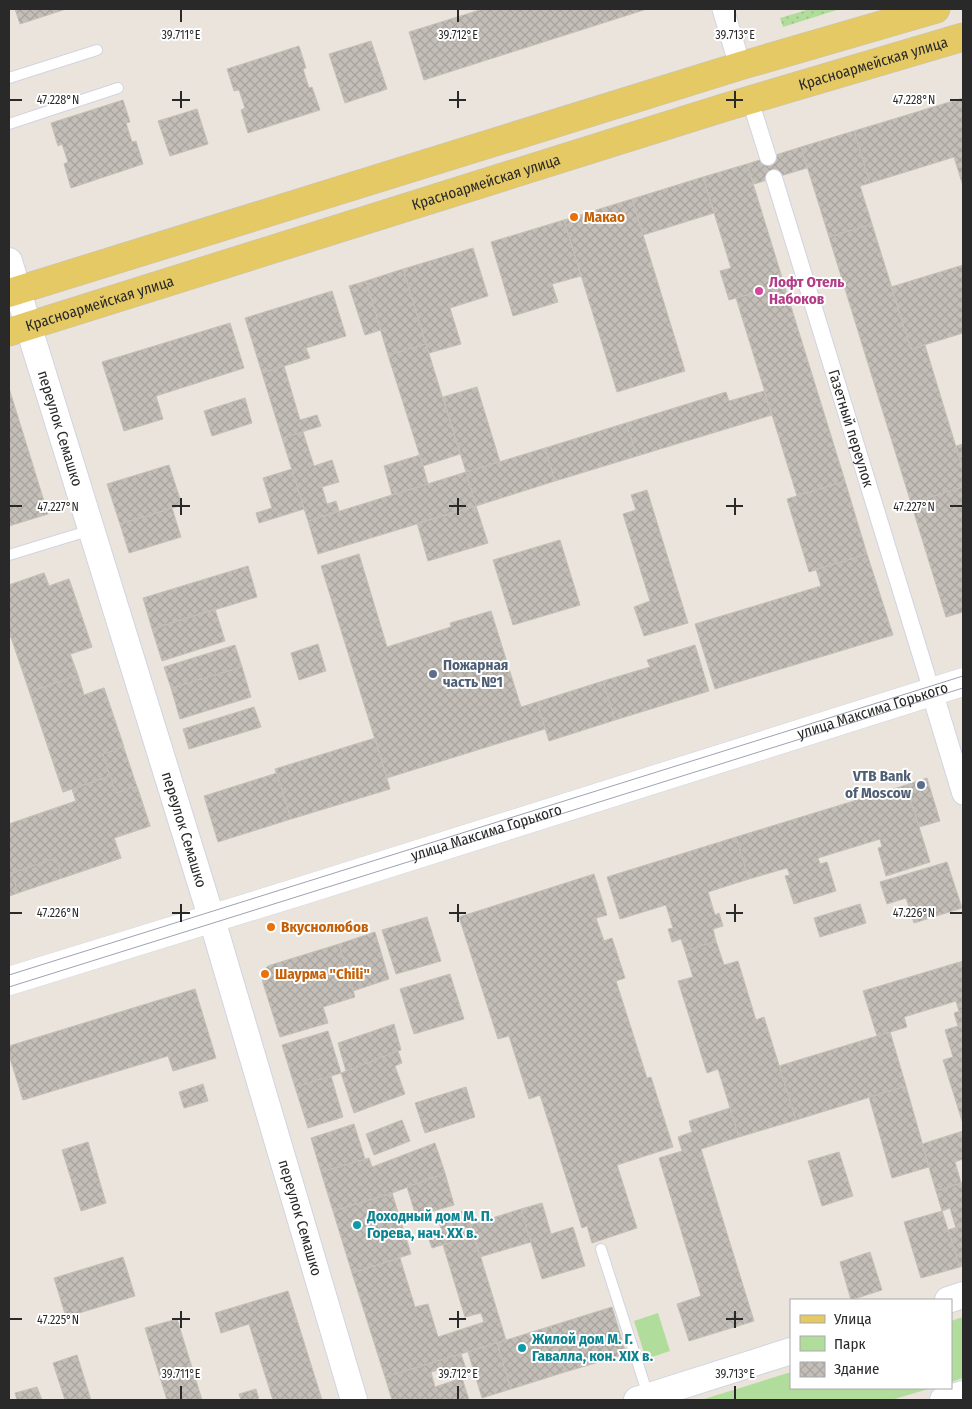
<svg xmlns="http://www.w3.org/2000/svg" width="972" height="1409" font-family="'Fira Sans Condensed',sans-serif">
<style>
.grass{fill:url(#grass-dots)}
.park{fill:#b1dd9c}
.building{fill:url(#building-cross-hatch);stroke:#c5c0b6}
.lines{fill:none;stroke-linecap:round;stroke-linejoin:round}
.service-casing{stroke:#d1d4e1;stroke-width:12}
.pedestrian-casing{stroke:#d1d4e1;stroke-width:18}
.minor-casing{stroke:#d1d4e1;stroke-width:23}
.tertiary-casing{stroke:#d1d4e1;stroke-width:28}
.secondary-casing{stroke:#d1d4e1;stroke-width:29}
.primary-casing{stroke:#c3c3c3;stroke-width:29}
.service{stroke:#fff;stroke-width:10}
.pedestrian{stroke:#fff;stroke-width:16}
.minor{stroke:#fff;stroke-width:21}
.tertiary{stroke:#fff;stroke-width:26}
.secondary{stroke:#fff;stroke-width:28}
.primary{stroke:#e5c965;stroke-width:28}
.tram{stroke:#9fa2b2;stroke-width:1}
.ticks{fill:none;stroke:#292929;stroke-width:2}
.food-dot{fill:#e8710a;stroke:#fff;stroke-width:2}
.hotel-dot{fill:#d1479c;stroke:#fff;stroke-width:2}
.service-dot{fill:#5c6f8a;stroke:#fff;stroke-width:2}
.culture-dot{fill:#0f9aa8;stroke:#fff;stroke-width:2}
.labels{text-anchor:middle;stroke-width:4;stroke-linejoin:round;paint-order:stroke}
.street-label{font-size:15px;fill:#292929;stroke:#fff}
.food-label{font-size:15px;font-weight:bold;fill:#c56008;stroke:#fff;text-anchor:start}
.hotel-label{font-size:15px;font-weight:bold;fill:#b23c85;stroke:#fff;text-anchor:start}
.service-label{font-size:15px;font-weight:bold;fill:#4e5e75;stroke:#fff;text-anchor:start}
.culture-label{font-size:15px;font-weight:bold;fill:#0d838f;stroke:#fff;text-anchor:start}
.ticks-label{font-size:12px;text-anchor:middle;fill:#292929;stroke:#fff;stroke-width:4;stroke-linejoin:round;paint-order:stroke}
</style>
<defs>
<pattern id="grass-dots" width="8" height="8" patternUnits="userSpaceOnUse" patternTransform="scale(1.25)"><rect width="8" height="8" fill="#b1dd9c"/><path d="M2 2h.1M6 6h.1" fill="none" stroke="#98be86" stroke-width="1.8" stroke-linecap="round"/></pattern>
<pattern id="building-cross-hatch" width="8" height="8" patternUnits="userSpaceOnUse" patternTransform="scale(1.25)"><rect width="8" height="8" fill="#c3beb7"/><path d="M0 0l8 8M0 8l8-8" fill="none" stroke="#a8a39d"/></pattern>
</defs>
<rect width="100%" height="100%" fill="#eae4dc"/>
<path class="grass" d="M810 9H840L783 27 780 18Z"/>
<path class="park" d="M658 1313 670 1351 646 1359 634 1321Z
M963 1317V1378L951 1382V1321Z
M791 1372V1388H932L891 1400H701Z"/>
<path class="building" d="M15 9H66L20 24Z
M483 9H647L424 80 409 32Z
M371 41 387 89 345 103 329 54Z
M299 46 306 68 303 69 309 88 312 87 320 110 248 133 241 110 245 108 239 90 234 91 227 69Z
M963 98V186L954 157 870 183 854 131Z
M123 100 130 122 126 123 132 142 136 141 143 164 71 188 64 164 68 162 62 144 58 146 51 123Z
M197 109 208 144 170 156 158 121Z
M854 131 870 183 860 186 872 224 829 237 801 147Z
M801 147 807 168 754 184 747 164Z
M747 164 784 284 729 300 720 271 731 268 703 177Z
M703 177 714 213 643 235 632 199Z
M632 199 685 371 617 392 564 220Z
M564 220 581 276 552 284 558 302 513 316 491 242Z
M872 224 911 349 925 345 963 470V487L911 503 829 237Z
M473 248 488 296 450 308 461 344 429 353 403 269Z
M963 265V333L911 349 891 287Z
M403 269 426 344 388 355 366 281Z
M366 281 381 330 365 335 349 286Z
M784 284 845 481 797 496 736 298Z
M332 291 346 336 306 348 310 358 262 373 245 318Z
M230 323 244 368 156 396 163 419 124 431 102 362Z
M426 344 460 454 423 466 388 355Z
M284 366 300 420 317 415 321 426 282 438 262 373Z
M477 387 500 462 466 472 443 397Z
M9 388 48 514 9 526Z
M764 391 772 415 637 456 626 423 726 392 729 401Z
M245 398 252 423 212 436 204 411Z
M626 423 637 456 555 481 545 448Z
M303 432 314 466 332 460 339 482 322 487 327 504 336 501 339 511 308 521 282 438Z
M963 444V470L956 446Z
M545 448 555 481 476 506 466 472Z
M420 455 428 484 392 495 384 466Z
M169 465 182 505 120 524 107 484Z
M292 469 304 509 259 523 256 513 272 508 263 478Z
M466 472 476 506 318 554 308 521Z
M845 481 867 554 809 572 787 499Z
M963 487V612L946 617 911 503Z
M647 490 688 623 644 636 634 607 650 601 623 514 636 510 631 495Z
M476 506 488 543 428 561 417 523Z
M172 508 181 537 129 553 120 524Z
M560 540 580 605 513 625 493 560Z
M359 554 387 647 451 627 450 623 491 611 521 707 537 702 545 729 387 778 321 566Z
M867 554 893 635 715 689 695 624 821 586 816 569Z
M248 566 257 597 152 629 143 598Z
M44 573 49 586 69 579 92 647 70 654 78 675 30 692 11 637 9 638V585Z
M44 573 49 586 69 579 92 647 70 654 84 695 104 688 150 826 114 838 121 858 9 896V824L76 801 72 789 63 792 11 637 9 638V585Z
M215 609 225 641 162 661 152 629Z
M318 644 326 671 299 680 291 653Z
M235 645 242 667 171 688 164 667Z
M695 645 709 691 615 720 603 681 650 667 647 660Z
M242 667 251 697 180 719 171 688Z
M78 675 84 695 104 688 124 747 103 754 110 776 63 792 30 692Z
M603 681 615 720 549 741 537 702Z
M254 707 261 727 189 749 183 729Z
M375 738 390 789 291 819 275 769Z
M277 773 291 819 218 842 204 796Z
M110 776 116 793 137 786 150 826 114 838 121 858 62 878 56 858 12 873 18 893 9 896V824L76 801 72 789Z
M927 778 940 821 919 827 906 785Z
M906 785 930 862 886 876 878 848 882 847 880 839 818 858 820 864 827 862 836 891 794 904 785 876 790 875 787 868 749 879 736 837Z
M736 837 749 879 708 892 715 915 719 913 723 926 713 929 716 941 685 951 681 939 672 942 668 929 673 928 666 905 620 919 607 877Z
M947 862 962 908 914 923 906 898 887 904 880 882Z
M594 874 607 915 596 918 604 941 612 938 625 978 616 981 647 1078 651 1077 673 1147 617 1165 637 1228 592 1243 587 1226 582 1228 540 1095 529 1099 509 1036 498 1039 459 917Z
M860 904 866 923 820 937 814 918Z
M427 917 441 961 396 974 382 930Z
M375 932 389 979 353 991 339 944Z
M716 941 724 965 738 961 756 1020 764 1017 796 1120 739 1137 718 1069 707 1073 678 981 693 977 685 951Z
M339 944 355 997 323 1007 328 1023 280 1037 263 983 262 977 263 971 268 966 274 964Z
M963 961V1010L959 1011 956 1001 904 1017 907 1027 877 1036 863 991Z
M450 974 464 1019 414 1034 400 989Z
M195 989 216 1058 173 1071 168 1056 23 1100 9 1055V1046Z
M963 1010V1124L943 1060 953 1057 945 1030 958 1026 954 1013Z
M394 1024 401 1050 346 1071 338 1043Z
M328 1031 341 1073 295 1087 282 1045Z
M890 1032 906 1086 796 1120 779 1066Z
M398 1051 402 1063 395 1066 405 1094 354 1113 341 1073Z
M331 1076 343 1117 308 1128 295 1087Z
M203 1084 208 1101 184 1108 179 1092Z
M906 1086 929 1167 892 1178 869 1097Z
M466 1087 475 1117 425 1133 415 1103Z
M730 1108 739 1137 701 1149 754 1321 689 1341 677 1304 701 1296 659 1158 682 1151 678 1137 692 1132 689 1121Z
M402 1120 410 1141 374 1155 366 1134Z
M354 1124 365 1159 321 1172 311 1138Z
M963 1131V1159L955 1162 961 1183 936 1191 922 1144Z
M88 1142 106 1203 81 1211 62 1150Z
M435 1143 445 1173 392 1193 333 1211 321 1172 369 1158 372 1167Z
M839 1152 853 1196 822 1206 808 1161Z
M445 1173 454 1205 416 1216 407 1187Z
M963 1182V1225L956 1228 950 1208 942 1211 936 1191Z
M392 1193 411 1254 352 1273 333 1211Z
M542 1203 551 1234 573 1227 585 1266 542 1279 521 1209Z
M521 1209 531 1242 480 1257 470 1225Z
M466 1210 474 1235 432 1248 427 1234 441 1229 438 1218Z
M942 1211 960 1267 921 1278 904 1222Z
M963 1225V1265L960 1267 948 1230Z
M474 1235 506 1340 385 1377 352 1273 400 1258 415 1307 428 1304 438 1337 484 1322 481 1313 465 1317 443 1245Z
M870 1252 882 1290 851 1300 840 1262Z
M123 1257 135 1296 66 1317 54 1278Z
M288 1291 322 1400H273L249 1324 221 1333 215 1313Z
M612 1307 626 1354 565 1372 551 1326Z
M177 1319 202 1400H167L145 1328Z
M551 1326 565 1372 511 1389 497 1343Z
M497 1343 511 1389 482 1398 468 1352Z
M461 1354 466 1369 448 1375 446 1368 431 1372 435 1387 462 1378 469 1400H392L385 1377Z
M77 1355 91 1400H65L53 1363Z
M37 1387 42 1400H17L15 1393Z
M256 1389 259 1400H241L239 1394Z"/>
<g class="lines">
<g class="service-casing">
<path id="service" d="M9 78 97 50
M9 124 118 88
M9 555 91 530
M601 1249 648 1395"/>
</g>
<g class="pedestrian-casing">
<g id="pedestrian">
<path d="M750 100 768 157"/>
<path id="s1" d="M774 178 932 692"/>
</g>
</g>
<g class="minor-casing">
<path id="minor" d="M723 9 740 66
M932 692 963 794"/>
</g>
<g class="tertiary-casing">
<g id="tertiary">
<path id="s2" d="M9 261 28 325 213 923 354 1400"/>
<path d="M948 1300 963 1295"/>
<path d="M637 1400 791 1351"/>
<path d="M943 1400 963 1394"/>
</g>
</g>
<g class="secondary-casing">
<g id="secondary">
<path id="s3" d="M9 981 301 891 963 682"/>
</g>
</g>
<g class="primary-casing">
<g id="primary">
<path d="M9 293 740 66 936 9"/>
<path id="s4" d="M9 332 726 107 963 37"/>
</g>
</g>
<use href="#service" class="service"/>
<use href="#pedestrian" class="pedestrian"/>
<use href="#minor" class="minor"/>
<use href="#tertiary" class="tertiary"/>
<use href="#secondary" class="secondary"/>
<use href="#primary" class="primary"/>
<path class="tram" d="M9 975 963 676
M9 987 963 688"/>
</g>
<path class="ticks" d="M181 10V22M458 10V22M735 10V22M181 91V108M458 91V108M735 91V108M10 100H22M172 100H190M449 100H466M726 100H743M950 100H962M181 498V515M458 498V515M735 498V515M10 506H22M172 506H190M449 506H466M726 506H743M950 506H962M181 904V922M458 904V922M735 904V922M10 913H22M172 913H190M449 913H466M726 913H743M950 913H962M181 1311V1328M458 1311V1328M735 1311V1328M10 1319H22M172 1319H190M449 1319H466M726 1319H743M181 1386V1399M458 1386V1399M735 1386V1399"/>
<g class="food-dot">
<circle cx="574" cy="217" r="5"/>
<circle cx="271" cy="927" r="5"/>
<circle cx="265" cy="974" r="5"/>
</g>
<circle class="hotel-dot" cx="759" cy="291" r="5"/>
<g class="service-dot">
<circle cx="433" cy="674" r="5"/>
<circle cx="921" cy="785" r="5"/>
</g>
<g class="culture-dot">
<circle cx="357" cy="1225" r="5"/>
<circle cx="522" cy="1348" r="5"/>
</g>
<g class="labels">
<g class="street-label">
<text dy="5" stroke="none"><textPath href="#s4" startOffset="905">Красноармейская улица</textPath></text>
<text dy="5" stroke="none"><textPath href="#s4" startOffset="500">Красноармейская улица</textPath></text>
<text dy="5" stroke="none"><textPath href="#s4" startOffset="95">Красноармейская улица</textPath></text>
<text dy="5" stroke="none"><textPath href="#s1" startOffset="262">Газетный переулок</textPath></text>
<text dy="5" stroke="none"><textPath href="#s2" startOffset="175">переулок Семашко</textPath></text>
<text dy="5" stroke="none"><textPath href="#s3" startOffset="905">улица Максима Горького</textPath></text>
<text dy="5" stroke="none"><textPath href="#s2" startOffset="595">переулок Семашко</textPath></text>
<text dy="5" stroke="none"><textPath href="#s3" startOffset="500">улица Максима Горького</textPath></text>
<text dy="5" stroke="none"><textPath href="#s2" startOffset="1000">переулок Семашко</textPath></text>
</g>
<g class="food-label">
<text x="584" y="222">Макао</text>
<text x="281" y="932">Вкуснолюбов</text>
<text x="275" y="979">Шаурма "Chili"</text>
</g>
<g class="hotel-label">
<text x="769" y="287">Лофт Отель<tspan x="769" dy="17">Набоков</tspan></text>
</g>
<g class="service-label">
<text x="443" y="670">Пожарная<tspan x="443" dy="17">часть №1</tspan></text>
<text x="911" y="781" text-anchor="end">VTB Bank<tspan x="911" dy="17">of Moscow</tspan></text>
</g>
<g class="culture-label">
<text x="367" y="1221">Доходный дом М. П.<tspan x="367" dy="17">Горева, нач. ХХ в.</tspan></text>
<text x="532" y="1344">Жилой дом М. Г.<tspan x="532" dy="17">Гавалла, кон. XIX в.</tspan></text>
</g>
</g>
<g class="ticks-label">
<text x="181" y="39">39.711°E</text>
<text x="458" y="39">39.712°E</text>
<text x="735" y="39">39.713°E</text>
<text x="58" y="104">47.228°N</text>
<text x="914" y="104">47.228°N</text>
<text x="58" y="511">47.227°N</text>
<text x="914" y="511">47.227°N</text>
<text x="58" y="917">47.226°N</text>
<text x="914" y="917">47.226°N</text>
<text x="58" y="1324">47.225°N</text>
<text x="181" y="1378">39.711°E</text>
<text x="458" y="1378">39.712°E</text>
<text x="735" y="1378">39.713°E</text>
</g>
<rect width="972" height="1409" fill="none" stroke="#292929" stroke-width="20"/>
<rect x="790" y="1299" width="162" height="90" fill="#ffffff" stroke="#a9a9a9"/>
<rect x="800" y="1315" width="25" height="8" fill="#e5c965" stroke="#a9a9a9"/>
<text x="834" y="1324" font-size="15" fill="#292929">Улица</text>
<rect x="800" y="1336" width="25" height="15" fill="#b1dd9c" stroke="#a9a9a9"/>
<text x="834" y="1349" font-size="15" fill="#292929">Парк</text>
<rect x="800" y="1362" width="25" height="15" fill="url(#building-cross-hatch)" stroke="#a9a9a9"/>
<text x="834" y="1374" font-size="15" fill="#292929">Здание</text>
</svg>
